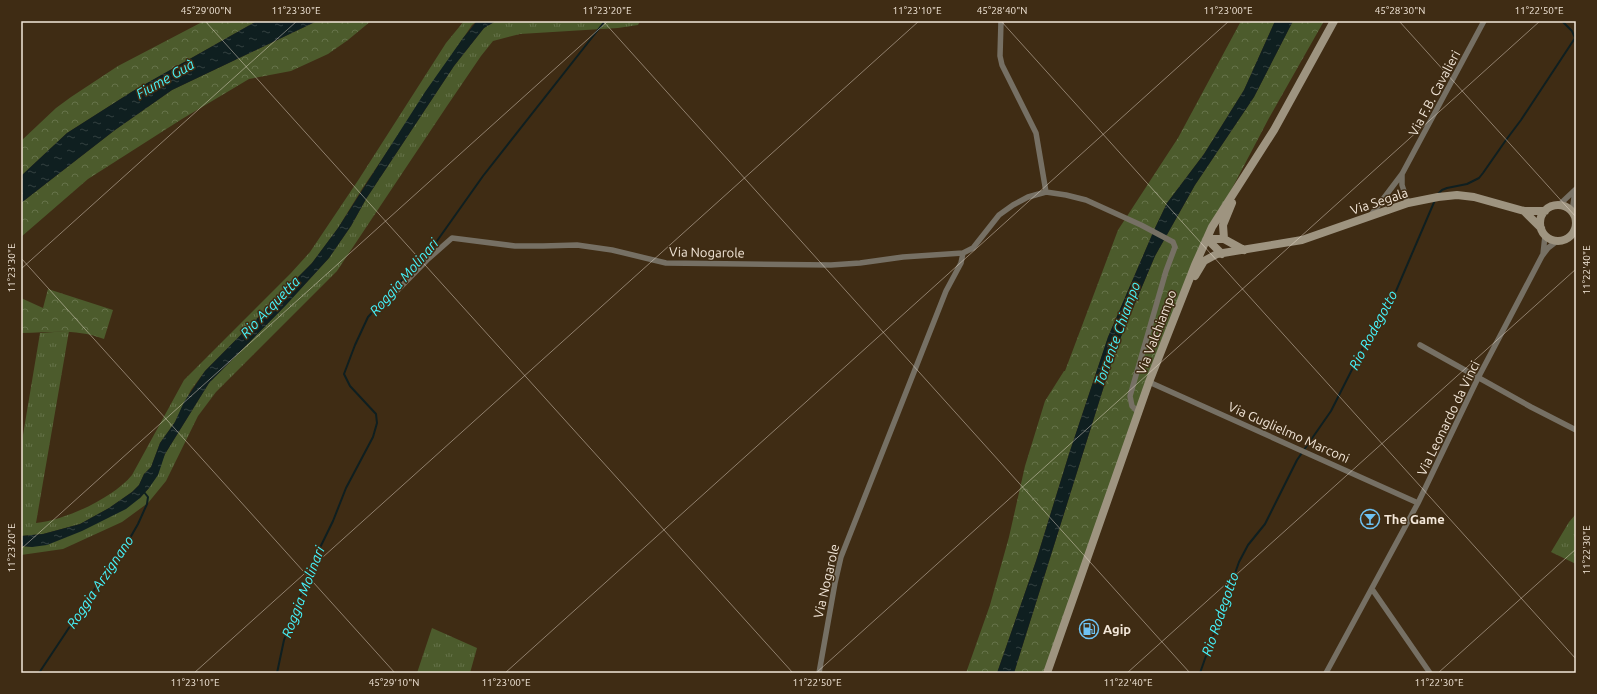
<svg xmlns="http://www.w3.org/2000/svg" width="1597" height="694" font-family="Ubuntu,sans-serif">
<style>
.grass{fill:url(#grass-tufts)}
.forest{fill:url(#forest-crowns)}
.water{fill:url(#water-ripples)}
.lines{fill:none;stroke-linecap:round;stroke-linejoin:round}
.stream{stroke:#0f1f20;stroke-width:2}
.street{stroke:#767064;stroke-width:5.5}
.secondary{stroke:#9e9480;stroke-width:8}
.ticks{fill:none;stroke:#f3e7d9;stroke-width:1;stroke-opacity:0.45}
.labels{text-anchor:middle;stroke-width:3;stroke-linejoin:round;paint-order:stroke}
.street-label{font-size:13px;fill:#f3e7d9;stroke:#3f2c14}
.poi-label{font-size:13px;font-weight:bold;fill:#f3e7d9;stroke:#3f2c14;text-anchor:start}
.water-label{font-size:14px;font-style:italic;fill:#45f5fd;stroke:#3f2c14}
.neatline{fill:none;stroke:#f3e7d9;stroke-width:1.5}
.ticks-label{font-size:10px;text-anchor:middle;fill:#f3e7d9}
</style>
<defs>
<pattern id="grass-tufts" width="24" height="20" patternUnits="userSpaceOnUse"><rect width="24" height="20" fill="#4c5b2c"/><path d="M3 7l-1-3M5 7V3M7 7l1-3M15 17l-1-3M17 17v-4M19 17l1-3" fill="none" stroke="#66734a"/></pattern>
<pattern id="forest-crowns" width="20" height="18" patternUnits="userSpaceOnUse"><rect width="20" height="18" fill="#4c5b2c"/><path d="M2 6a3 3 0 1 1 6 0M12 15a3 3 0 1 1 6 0" fill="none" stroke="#66734a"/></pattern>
<pattern id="water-ripples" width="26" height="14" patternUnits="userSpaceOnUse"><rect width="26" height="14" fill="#0f1f20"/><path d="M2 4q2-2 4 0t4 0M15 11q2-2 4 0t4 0" fill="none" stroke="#324040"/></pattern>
</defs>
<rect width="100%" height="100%" fill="#3f2c14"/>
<path class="grass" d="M464 21H477L472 25 362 189 338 228 312 263 205 371 191 390 175 422 160 443 151 467 144 474 139 485 132 492 109 508 80 524 43 534 21 536V447L40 333 69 331 36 523C66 520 113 498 132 475L184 380 291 273 310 252 359 179 446 43Z
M496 21H640L638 25 618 28 520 34 493 41 481 56 447 106 337 271 216 392 198 416 166 481 148 503 122 522 63 549 21 555V546L32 547 140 498 149 488 165 454 209 383 286 305 329 258 351 226 366 199 454 66 484 28Z
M1576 514V564L1551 552 1569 522Z
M432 628 477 648 470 673H417Z"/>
<path class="forest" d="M204 21H257L133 91 67 133 21 176V141L56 108 71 97 118 66Z
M317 21H371L348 40 328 54 291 71 249 79 182 119 88 179 21 237V203L115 130 172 90Z
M1241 21H1275L1244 90 1204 154 1167 203 1155 228 1108 337 1069 454 1036 561 997 673H966L990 605 1009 537 1025 466 1045 401 1064 371H1065L1118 230 1178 138Z
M1293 21H1324L1269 118 1196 257 1048 673H1014L1115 351 1155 256 1195 185 1254 97Z
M48 289 113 310 104 339C73 328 52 333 21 333V298L43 308Z"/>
<path class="water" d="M257 21H317L172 90 115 130 21 203V176L67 133 133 91Z
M477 21H496L484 28 454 66 366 199 351 226 329 258 286 305 209 383 165 454 158 475 149 488 140 498 126 509 82 531 47 545 32 547 21 546V536L43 534 80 524 109 508 132 492 139 485 144 474 151 467 160 443 175 422 184 402 205 371 312 263 338 228 425 92 463 38Z
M1275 21H1293L1254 97 1195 185 1155 256 1115 351 1014 673H997L1036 561 1069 454 1108 337 1155 228 1167 203 1204 154 1244 90Z"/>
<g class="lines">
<path class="stream" d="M1437 195 1442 190 1447 188 1467 184 1479 178 1483 173 1506 140 1521 120 1575 38 1572 31 1562 21
M39 673 108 569 126 545 138 524 147 504 148 497 144 492
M277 673 284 640 313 562 333 521 346 488 373 437 377 423 376 414 350 386 344 374 355 345 368 317 432 248 483 176 605 21
M1200 673 1239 562 1248 545 1265 524 1297 460 1331 411 1372 330 1383 314 1396 291 1435 200"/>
<path class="street" d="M1001 21 1000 56 1002 65 1036 133 1046 192
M1402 175V185L1408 203
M1559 205 1576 189
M1572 212 1575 191
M1371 215 1402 174 1484 21
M1543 254 1545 236
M383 305 427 260 452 238 515 246H543L577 245 612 250 666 263 831 265 860 263 903 257 963 253 973 248 999 215 1013 205 1028 197 1046 192 1066 195 1086 200 1141 225 1173 242 1175 247 1166 271 1130 396 1132 406 1139 413
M1420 345 1531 407 1576 430
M1149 382 1418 503
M1372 589 1430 673
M819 673 835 583 841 557 946 291 961 263 963 253
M1326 673 1418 503 1478 378 1542 256 1548 248 1557 241"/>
<path class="secondary" d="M1540 223a18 18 0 1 1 36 0a18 18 0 1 1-36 0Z
M1524 211 1541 228
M1207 239H1224L1244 250
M1207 239 1222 254
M1224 239 1223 225 1232 203
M1195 276 1204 261 1217 254 1302 240 1408 203 1438 197 1457 195 1474 197 1524 211H1545
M1047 673 1149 382 1195 265 1212 227 1274 130 1334 21"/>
</g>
<path class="ticks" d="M205 21 793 673M603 21 1190 673M1001 21 1576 659M1399 21 1576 217M21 258 395 673M21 269 297 21M21 549 608 21M194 673 919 21M505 673 1229 21M816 673 1540 21M1127 673 1576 269M1438 673 1576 549"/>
<defs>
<g id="bar-ring" transform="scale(1)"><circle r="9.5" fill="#3f2c14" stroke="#6ec2f3" stroke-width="1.5"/><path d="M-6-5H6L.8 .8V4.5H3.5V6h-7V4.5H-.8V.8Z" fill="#6ec2f3"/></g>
<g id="fuel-ring" transform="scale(1)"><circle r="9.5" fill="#3f2c14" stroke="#6ec2f3" stroke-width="1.5"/><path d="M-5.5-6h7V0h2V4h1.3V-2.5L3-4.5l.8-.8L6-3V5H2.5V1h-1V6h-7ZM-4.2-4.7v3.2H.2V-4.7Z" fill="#6ec2f3"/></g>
</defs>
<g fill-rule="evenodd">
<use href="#bar-ring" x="1370" y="519"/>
<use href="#fuel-ring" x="1089" y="629"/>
</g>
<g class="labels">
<g class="street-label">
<text transform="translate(1434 93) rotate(-62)" y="5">Via F.B. Cavalieri</text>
<text transform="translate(1379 201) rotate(-18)" y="5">Via Segala</text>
<text transform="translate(707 252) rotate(1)" y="5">Via Nogarole</text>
<text transform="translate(1156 332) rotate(-69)" y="5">Via Valchiampo</text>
<text transform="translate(1448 418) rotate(-64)" y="5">Via Leonardo da Vinci</text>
<text transform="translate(1289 432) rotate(24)" y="5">Via Guglielmo Marconi</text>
<text transform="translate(826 581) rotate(-77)" y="5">Via Nogarole</text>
</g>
<g class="poi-label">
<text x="1384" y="524">The Game</text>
<text x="1103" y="634">Agip</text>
</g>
<g class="water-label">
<text transform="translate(165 79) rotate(-30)" y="5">Fiume Guà</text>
<text transform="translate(404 277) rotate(-49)" y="5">Roggia Molinari</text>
<text transform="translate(270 307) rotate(-46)" y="5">Rio Acquetta</text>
<text transform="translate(1373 330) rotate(-62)" y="5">Rio Rodegotto</text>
<text transform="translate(1117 334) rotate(-70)" y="5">Torrente Chiampo</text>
<text transform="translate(100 582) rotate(-56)" y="5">Roggia Arzignano</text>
<text transform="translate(303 592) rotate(-69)" y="5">Roggia Molinari</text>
<text transform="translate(1220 614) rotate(-71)" y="5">Rio Rodegotto</text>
</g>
</g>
<rect width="1597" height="694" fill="none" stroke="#3f2c14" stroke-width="44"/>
<rect x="22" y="22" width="1553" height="650" class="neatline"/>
<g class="ticks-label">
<text x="206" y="14">45°29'00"N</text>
<text x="296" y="14">11°23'30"E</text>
<text x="607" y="14">11°23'20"E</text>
<text x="917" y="14">11°23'10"E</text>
<text x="1002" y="14">45°28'40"N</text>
<text x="1228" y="14">11°23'00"E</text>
<text x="1400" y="14">45°28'30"N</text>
<text x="1539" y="14">11°22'50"E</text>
<text transform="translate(11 268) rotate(-90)" y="4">11°23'30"E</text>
<text transform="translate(1586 270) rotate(-90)" y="4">11°22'40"E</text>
<text transform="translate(11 548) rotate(-90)" y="4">11°23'20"E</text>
<text transform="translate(1586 550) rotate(-90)" y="4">11°22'30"E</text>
<text x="195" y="686">11°23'10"E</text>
<text x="394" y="686">45°29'10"N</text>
<text x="506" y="686">11°23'00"E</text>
<text x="817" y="686">11°22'50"E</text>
<text x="1128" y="686">11°22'40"E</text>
<text x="1439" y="686">11°22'30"E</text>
</g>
</svg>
